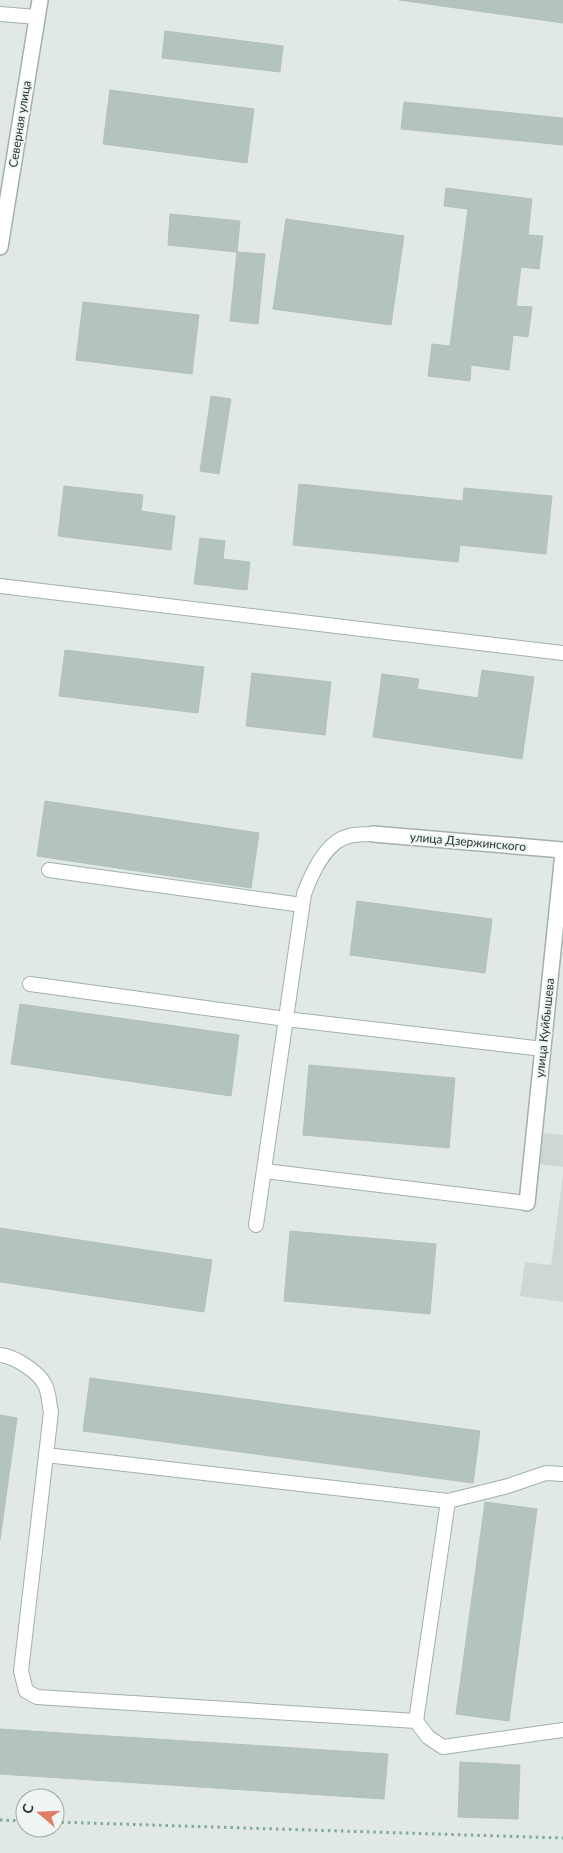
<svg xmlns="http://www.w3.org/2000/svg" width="563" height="1853" font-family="Lato,sans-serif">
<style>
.built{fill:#ced8d3}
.building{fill:#b5c3bd;stroke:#b3c1ba}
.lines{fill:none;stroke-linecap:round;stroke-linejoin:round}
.service-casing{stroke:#a4b0aa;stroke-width:16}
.minor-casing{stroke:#a4b0aa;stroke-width:18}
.path{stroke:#84a89a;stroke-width:3;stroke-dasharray:2.5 4;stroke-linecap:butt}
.service{stroke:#fff;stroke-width:14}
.minor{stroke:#fff;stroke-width:15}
.labels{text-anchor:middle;stroke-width:4;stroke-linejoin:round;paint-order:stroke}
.street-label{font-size:12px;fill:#233730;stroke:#eff6f2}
</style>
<rect width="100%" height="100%" fill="#e0e9e4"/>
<path class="built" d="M542 1133 563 1135V1167L538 1164Z
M563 1175V1302L520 1296 525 1262 551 1265Z"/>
<path class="building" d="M399 0H563V23Z
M165 31 283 46 280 72 162 58Z
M110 90 254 109 247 163 103 144Z
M404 102 563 118V145L401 129Z
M446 188 532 199 528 235 543 236 539 269 521 267 516 306 532 307 528 337 513 335 509 370 471 365 470 381 428 376 432 344 450 346 468 209 444 206Z
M170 214 240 221 237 252 168 245Z
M286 219 404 236 391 325 273 309Z
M237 252 265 254 258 324 230 321Z
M83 302 199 315 192 374 76 360Z
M211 396 231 399 219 474 200 471Z
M299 484 463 501 464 488 552 496 546 554 460 545 458 562 293 545Z
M64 486 143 495 141 511 175 516 171 550 58 536Z
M200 538 225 541 223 559 250 562 247 590 194 584Z
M65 650 204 667 198 713 59 696Z
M482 670 534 677 522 759 373 737 382 674 419 679 417 689 478 698Z
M252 673 331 682 325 735 246 726Z
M45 801 259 833 251 888 37 856Z
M357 901 492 919 485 973 350 955Z
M20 1004 239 1035 231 1096 11 1064Z
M309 1065 455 1078 449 1148 303 1135Z
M0 1228 212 1260 204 1312 0 1282Z
M290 1231 436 1244 430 1314 284 1301Z
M90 1378 480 1431 473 1483 83 1431Z
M0 1415 17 1418 0 1540Z
M485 1502 537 1509 509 1721 456 1714Z
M0 1729 388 1754 384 1799 0 1774Z
M460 1762 520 1765 518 1819 458 1817Z"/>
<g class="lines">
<g class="service-casing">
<path id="service" d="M0 14 37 17
M0 586 563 653
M49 870 302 905
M30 984 286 1019 543 1049
M265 1171 527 1203
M256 1225 304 894C311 875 326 841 349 836 356 834 365 834 373 834
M0 1355C14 1356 39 1372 45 1385 49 1392 49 1404 51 1412L21 1671 26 1691 37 1697 416 1721 448 1501 508 1486 546 1473 563 1474
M46 1455 448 1501
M416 1721 428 1737 443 1747 563 1730"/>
</g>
<g class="minor-casing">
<path id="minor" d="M0 247 40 0
M373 834 563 850
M527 1203 563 853"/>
</g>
<path class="path" d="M0 1820 25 1821
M55 1822 563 1838"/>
<use href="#service" class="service"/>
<use href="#minor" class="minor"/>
</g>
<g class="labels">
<g class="street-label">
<text transform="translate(20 124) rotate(-81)" y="4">Северная улица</text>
<text transform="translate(468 842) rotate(5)" y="4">улица Дзержинского</text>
<text transform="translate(545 1028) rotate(-84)" y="4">улица Куйбышева</text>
</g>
</g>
<g transform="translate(40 1813) rotate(289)"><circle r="24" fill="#eff6f2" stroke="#9daaa4"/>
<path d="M0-4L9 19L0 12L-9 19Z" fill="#e07b66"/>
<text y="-8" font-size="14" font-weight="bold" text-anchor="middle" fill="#233730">С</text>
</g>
</svg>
